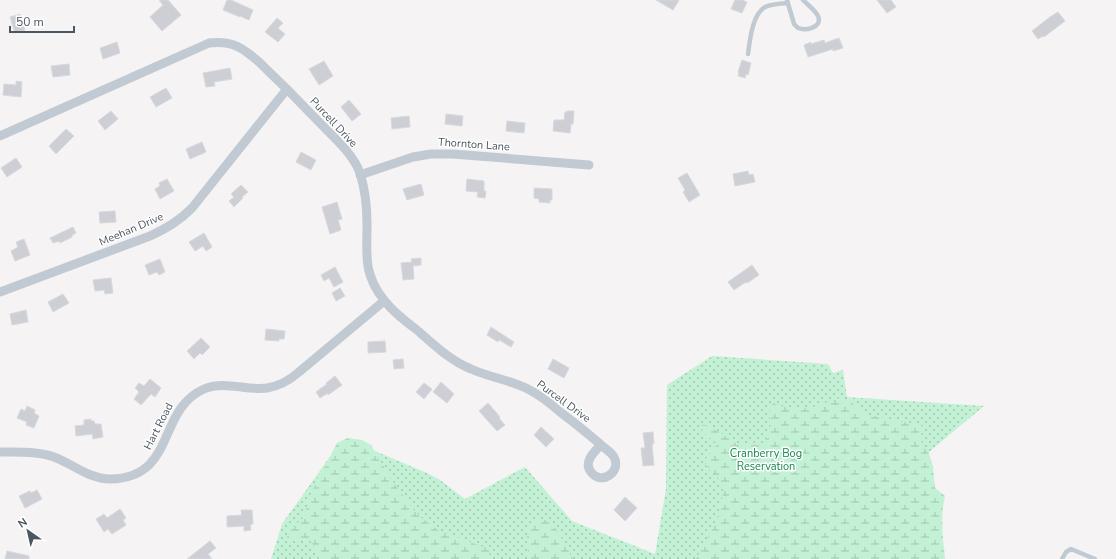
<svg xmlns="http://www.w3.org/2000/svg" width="1116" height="559" font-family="'Nunito Sans',sans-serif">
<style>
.green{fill:url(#green-dots)}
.wetland{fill:url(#wetland-marsh)}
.building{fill:#cdcfd5;stroke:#d7d9de}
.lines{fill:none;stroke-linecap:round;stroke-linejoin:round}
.lane{stroke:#c1cad2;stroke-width:4.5}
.street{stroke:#c1cad2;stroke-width:9}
.labels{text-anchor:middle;stroke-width:3;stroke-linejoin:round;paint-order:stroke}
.street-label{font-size:11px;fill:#4a5661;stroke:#fff}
.park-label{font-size:11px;fill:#17864f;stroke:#fff}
</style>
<defs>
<pattern id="green-dots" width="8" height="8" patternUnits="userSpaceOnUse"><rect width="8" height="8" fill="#c3f1d5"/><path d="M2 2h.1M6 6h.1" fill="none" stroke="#a0c6b0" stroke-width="1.8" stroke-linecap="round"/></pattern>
<pattern id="wetland-marsh" width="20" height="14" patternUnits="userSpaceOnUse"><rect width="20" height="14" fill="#c3f1d5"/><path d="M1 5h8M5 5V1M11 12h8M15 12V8" fill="none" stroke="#a0c6b0"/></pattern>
</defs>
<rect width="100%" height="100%" fill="#f5f3f3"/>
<path class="green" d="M712 356 828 364 833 373 843 370 847 397 984 406 929 452 931 559H271L282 524 334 451 350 443 375 451 427 473 440 480 465 499 525 467 572 521 655 554 666 489 667 385Z"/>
<path class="wetland" d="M836 398 850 401 864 414 923 426 921 437 922 444 929 454 933 466 935 488 945 496C940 516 943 538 945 559H696L717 520 724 489C723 485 721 481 718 478 714 473 704 468 705 460 706 458 714 448 717 444L704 433 701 428 702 425H706L721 433 737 444 759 445 765 441 771 424 769 411 773 403C778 405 784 407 789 408 805 411 822 405 836 398Z
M348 438 362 440 371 445 391 479 412 508 423 519 438 530 489 549 490 559H317L318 557 316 550 309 539 293 540H288L287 536 289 529 301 520 304 515 308 503 307 501 316 484 320 470 325 467 337 443Z
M540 519 549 521 559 533 573 559H531C526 549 524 534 532 524 534 522 537 520 540 519Z"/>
<path class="building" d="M159 0H168L181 15 162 31 150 17 163 5Z
M227 0H231L253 10 249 20 240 16V17L223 10Z
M656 0H679L673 10Z
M735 0H742L747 2 742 13 731 9Z
M877 0H891L896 7 887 13Z
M1058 12 1065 21 1044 37 1043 36 1038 39 1032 31 1050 17Z
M20 14 25 30 15 33 10 17Z
M277 18 283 23 278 28 285 34 278 42 265 32Z
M839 38 843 48 833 51V49L808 57 804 45 811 42V44L824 40 825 43Z
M117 42 120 53 103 59 100 48Z
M742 60 751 63 748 75 746 74 745 78 738 76 739 73 738 72Z
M324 61 333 76 319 85 309 69Z
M69 64 70 75 53 77 51 66Z
M230 68 232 79 214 82 215 86 206 87 203 73Z
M16 81 22 82 21 97 3 95 4 84 16 85Z
M166 88 172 98 156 107 150 97Z
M349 100 361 114 352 121 341 107Z
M111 111 118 119 105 130 98 121Z
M567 111H574L573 124H571L570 133 553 131 554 120H564L565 112H567Z
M446 114 463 116 462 126 445 124Z
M409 116 410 127 392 129 391 118Z
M507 121 525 123 524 133 506 131Z
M66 129 74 136 56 154 49 146Z
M202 142 206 152 190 159 186 149Z
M301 152 316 160 311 170 296 162Z
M16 158 22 167 7 177 1 168Z
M748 171 749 175 753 174 755 182 735 186 733 174Z
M687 173 700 195 689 202 683 192 685 190 678 178Z
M167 179 174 191 160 199 155 189 160 186 159 183Z
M467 179 484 181V191H486L485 198 477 197 478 192 466 191Z
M421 184 424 195 407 200 403 189Z
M241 185 248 192 242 197 243 198 234 207 229 201 234 197 231 194Z
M534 188 552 189V200H550V203L539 202V199L534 198Z
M337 202 342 219 338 220 341 230 330 234 322 207Z
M115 211 116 222 100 223 99 212Z
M73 227 76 233 72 235V237L60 243 59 241 53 243 50 238Z
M204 233 212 247 206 251 203 246 195 251 189 242Z
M24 239 30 255 15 261 11 251 18 247 16 242Z
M421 258V265L413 266 414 279 403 280 401 263 412 262 411 259Z
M160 259 165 272 159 275 157 272 149 275 145 265Z
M752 265 759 275 747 283 746 282 734 290 728 282Z
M335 267 343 282 334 287 329 278 324 281 321 275Z
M111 278 113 293 105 294 104 290 95 291 93 280Z
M340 288 345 296 336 301 332 293Z
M63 294 69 303 53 312 48 302Z
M26 310 28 322 12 325 10 314Z
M491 327 514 342 511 347 499 340 498 342 487 335Z
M266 329 285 331 284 339H279V341L265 340Z
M201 338 210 347 202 355 200 353 194 359 187 351Z
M385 341 386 352 368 353V342Z
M403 359 404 368 394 369 393 360Z
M553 359 569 368 564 378 548 369Z
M335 376 342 385 328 395V393L320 398 316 392 327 384 326 383Z
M150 379 161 388 155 397 151 394 141 405 134 399 139 392 135 388 139 383 144 386Z
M441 382 454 394 447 403 433 392Z
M424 383 432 389 424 399 416 392Z
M488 403 500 417 499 418 505 425 497 431 479 411Z
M27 406 35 410 34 413 39 416 34 428 26 425 27 422 17 418 21 409 25 411Z
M91 419V421H94L95 424H101L103 437 93 439 92 434 76 436 75 426 84 425V420Z
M541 427 554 439 546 447 534 435Z
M653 432 654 444H652L654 465 643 466 641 448H645L643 433Z
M37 490 42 499 25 508 19 496 30 491 31 493Z
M625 497 637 508 625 521 614 510Z
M120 509 126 518 123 520 126 525 112 534 108 529 104 532 96 519 104 514 107 518Z
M241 510H252L253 524 250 525 251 530 244 531V526L227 527V516L242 515Z
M210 541 216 548 208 554 212 559H187Z
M7 551 29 556V559H5Z"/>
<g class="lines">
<path class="lane" d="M787 0 792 17 794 24 798 28C805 31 823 28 818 16 815 10 808 5 803 0
M748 54C750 40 752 15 765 7 772 4 780 4 788 3
M1062 559 1066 552 1071 549 1095 559"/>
<path class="street" d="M0 136 209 43C232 40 243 48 259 62 279 81 299 101 318 121 333 137 352 152 360 173 365 189 367 208 367 224 367 255 363 274 384 300 393 312 405 321 417 330 434 345 451 361 471 369 489 377 509 380 526 388 538 394 550 403 560 412 574 422 587 433 600 444 604 448 611 452 614 457 622 472 601 486 591 472 583 462 594 452 601 445
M360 175 413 157 431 154H453L589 165
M0 292 150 236C167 228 179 221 192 208L287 89
M0 452C18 452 37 451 54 457 73 464 89 479 110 479 177 478 156 410 204 389 225 380 246 391 267 388 279 386 290 380 299 372L384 301"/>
</g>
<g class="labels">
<g class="street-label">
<text transform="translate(334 122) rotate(47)" y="4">Purcell Drive</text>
<text transform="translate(474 144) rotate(4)" y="4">Thornton Lane</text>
<text transform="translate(131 229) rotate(-23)" y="4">Meehan Drive</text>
<text transform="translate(564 401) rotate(36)" y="4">Purcell Drive</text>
<text transform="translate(158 426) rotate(-63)" y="4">Hart Road</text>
</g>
<g class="park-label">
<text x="766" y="457">Cranberry Bog<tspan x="766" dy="13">Reservation</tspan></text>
</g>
</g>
<g transform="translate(28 531) rotate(326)" stroke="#ffffff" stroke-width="3" paint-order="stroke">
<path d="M0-3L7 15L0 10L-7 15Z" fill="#4a5661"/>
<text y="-6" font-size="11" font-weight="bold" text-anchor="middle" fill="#4a5661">N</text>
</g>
<path d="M10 26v6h64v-6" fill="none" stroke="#4a5661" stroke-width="2"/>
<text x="16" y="26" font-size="12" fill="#4a5661" stroke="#ffffff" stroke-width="3" paint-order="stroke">50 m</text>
</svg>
